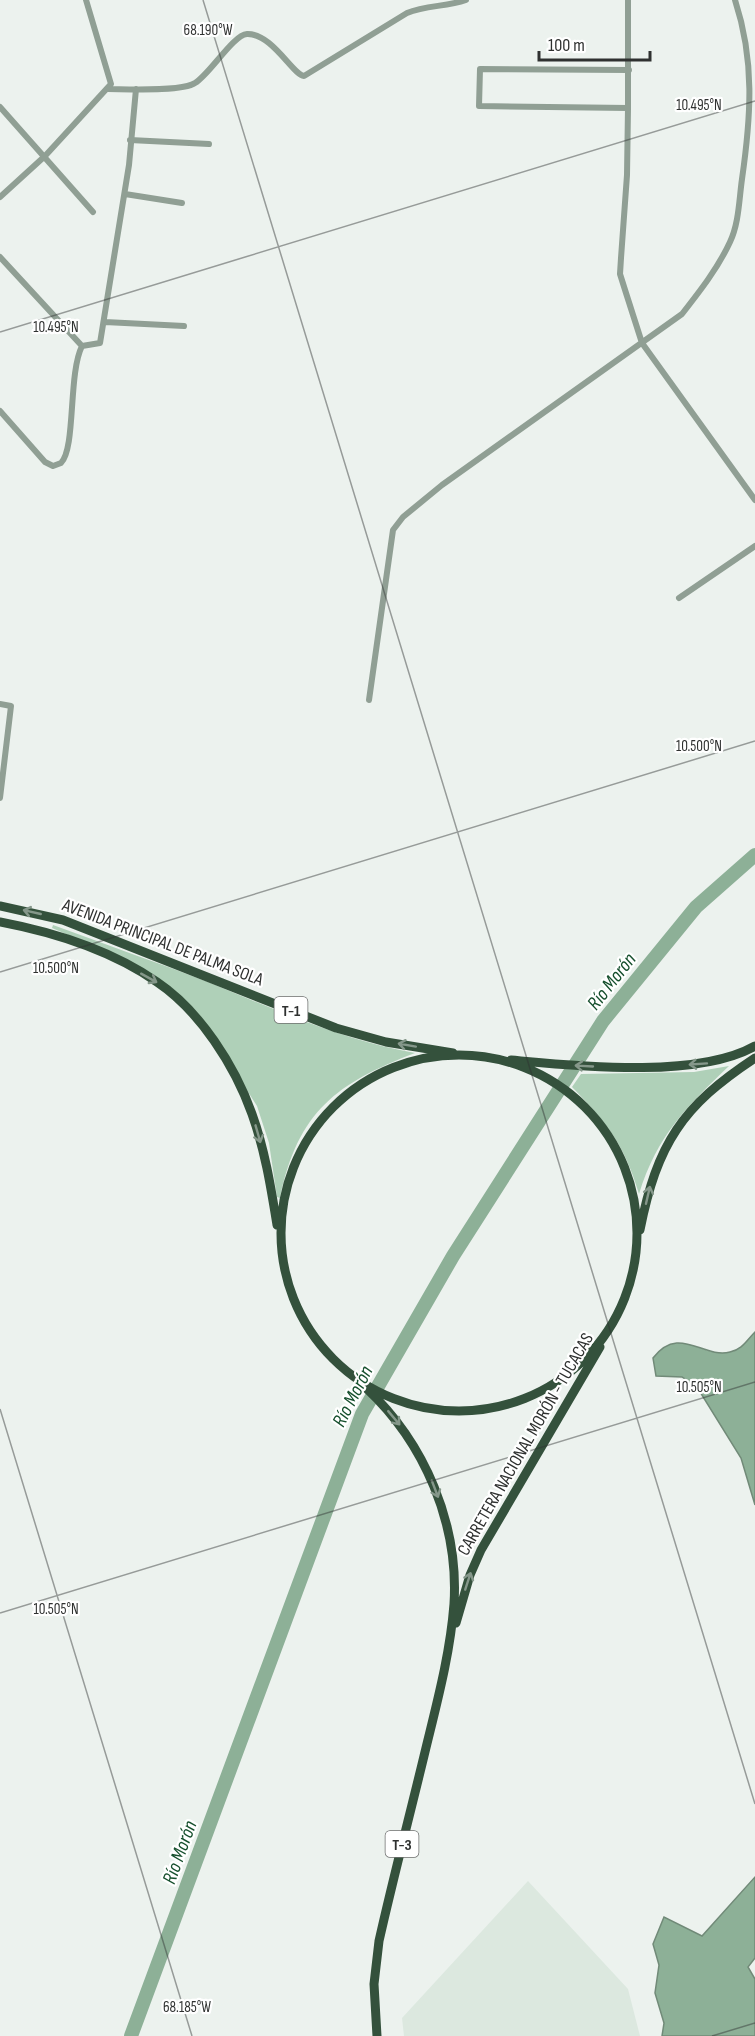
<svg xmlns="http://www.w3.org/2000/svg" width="755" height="2036" font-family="'Sofia Sans Condensed',sans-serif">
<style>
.built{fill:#dce8df}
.green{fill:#afd0b8}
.water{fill:#8db097;stroke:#718a78;stroke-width:1.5}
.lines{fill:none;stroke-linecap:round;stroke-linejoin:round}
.river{stroke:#8db097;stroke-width:14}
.minor{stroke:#909f94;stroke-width:6}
.trunk{stroke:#34513c;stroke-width:9}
.oneway{stroke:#85978a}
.ticks{fill:none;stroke:#2f3130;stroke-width:1.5;stroke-opacity:0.45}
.labels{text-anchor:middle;stroke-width:4.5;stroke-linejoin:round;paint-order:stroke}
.shield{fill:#fff;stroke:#6d6f6e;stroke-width:1.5}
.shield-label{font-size:16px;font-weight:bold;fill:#2f3130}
.street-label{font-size:18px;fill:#2f3130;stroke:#fff}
.water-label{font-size:20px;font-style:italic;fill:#17502e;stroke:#fff}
.ticks-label{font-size:15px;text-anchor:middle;fill:#2f3130;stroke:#fff;stroke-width:4.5;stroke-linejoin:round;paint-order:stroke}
</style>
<rect width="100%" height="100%" fill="#ecf2ee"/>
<path class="built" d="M528 1881 628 1989 640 2036H404L402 2018Z"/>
<path class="green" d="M53 925C104 944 156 962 208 982 276 1010 342 1040 415 1053 337 1083 298 1111 280 1198L277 1197 269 1143 257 1106 201 1017 172 988 124 959 52 928Z
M729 1066C686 1107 657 1136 639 1194 624 1144 608 1124 572 1087L581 1074 694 1072Z"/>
<path class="water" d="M755 1332V1505L741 1458 697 1387 682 1377 656 1376 653 1358C679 1324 703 1359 730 1352 742 1350 747 1340 755 1332Z
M755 1877V1958L748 1967 755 1979V2036H662L664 2023 655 1993 659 1965 653 1944 664 1917 702 1936Z"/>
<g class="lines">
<path class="river" d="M131 2036 362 1414 453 1256 603 1021 696 907 755 855"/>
<path class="minor" d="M628 0V108L479 106 480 69 629 70
M108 89C125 89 182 92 195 83 210 74 233 35 247 34 272 33 293 75 304 76L407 13C426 5 446 7 466 0
M0 107 93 212
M628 108 627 175 621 258 620 274 626 293 642 343 755 500
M130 140 209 144
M125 194 182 203
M0 197 45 156 111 84 86 0
M0 257 82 346 100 343 129 165 136 89
M105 322 184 326
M0 411 45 462 53 466 61 463C76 448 68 374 82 346
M679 598 755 546
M369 700 393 530 403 517 442 485 682 314C700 291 718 268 730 242 739 223 739 200 742 179 751 116 755 61 735 0
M0 704 11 706 0 798"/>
<path class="trunk" d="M0 906 63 920 336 1028 386 1042 453 1053
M0 922C53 932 112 951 157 982 200 1011 235 1066 252 1114 265 1150 271 1188 277 1225
M281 1233a178 178 0 1 1 356 0a178 178 0 1 1-356 0Z
M511 1060C577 1066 697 1079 755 1046
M640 1230C657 1144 682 1106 755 1058
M366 1388C425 1443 459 1524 454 1604 450 1656 436 1706 424 1756 409 1818 393 1879 379 1941L374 1984 377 2036
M456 1623 470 1575 481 1550 600 1347"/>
</g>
<defs><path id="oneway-shaft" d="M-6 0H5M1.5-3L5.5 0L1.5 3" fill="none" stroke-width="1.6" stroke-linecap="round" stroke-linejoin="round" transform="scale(1.5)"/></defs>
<g class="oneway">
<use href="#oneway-shaft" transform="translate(32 912) rotate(-167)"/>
<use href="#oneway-shaft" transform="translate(149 978) rotate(29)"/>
<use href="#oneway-shaft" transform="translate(407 1045) rotate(-170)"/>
<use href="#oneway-shaft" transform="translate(698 1064) rotate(176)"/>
<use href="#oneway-shaft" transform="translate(584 1066) rotate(-177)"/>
<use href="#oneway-shaft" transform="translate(258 1134) rotate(74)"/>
<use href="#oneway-shaft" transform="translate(648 1195) rotate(-77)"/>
<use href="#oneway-shaft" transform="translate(394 1418) rotate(50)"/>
<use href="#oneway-shaft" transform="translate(435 1489) rotate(69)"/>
<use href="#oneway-shaft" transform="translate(468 1581) rotate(-72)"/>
</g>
<path class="ticks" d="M203 0 755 1804M0 332 755 101M0 972 755 741M0 1409 192 2036M0 1613 755 1382M712 2036 755 2023"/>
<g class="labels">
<g class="shield">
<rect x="274.5" y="997" width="33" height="26" rx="4.5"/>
<rect x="385.5" y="1831" width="33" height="26" rx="4.5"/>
</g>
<g class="shield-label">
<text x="291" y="1016">T-1</text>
<text x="402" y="1850">T-3</text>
</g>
<g class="street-label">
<text transform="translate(163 942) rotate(21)" y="6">AVENIDA PRINCIPAL DE PALMA SOLA</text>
<text transform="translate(525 1444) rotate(-60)" y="6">CARRETERA NACIONAL MORÓN - TUCACAS</text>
</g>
<g class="water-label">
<text transform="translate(611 981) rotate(-52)" y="7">Río Morón</text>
<text transform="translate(352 1396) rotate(-63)" y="7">Río Morón</text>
<text transform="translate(179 1852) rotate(-70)" y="7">Río Morón</text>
</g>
</g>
<g class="ticks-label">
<text x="208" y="35">68.190°W</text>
<text x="699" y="110">10.495°N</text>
<text x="56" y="332">10.495°N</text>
<text x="699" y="751">10.500°N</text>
<text x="56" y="973">10.500°N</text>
<text x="699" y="1392">10.505°N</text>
<text x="56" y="1614">10.505°N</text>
<text x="187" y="2012">68.185°W</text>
</g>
<path d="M539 51v9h111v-9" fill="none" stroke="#2f3130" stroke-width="3"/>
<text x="548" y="51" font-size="18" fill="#2f3130" stroke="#ffffff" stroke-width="4.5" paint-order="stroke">100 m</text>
</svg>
